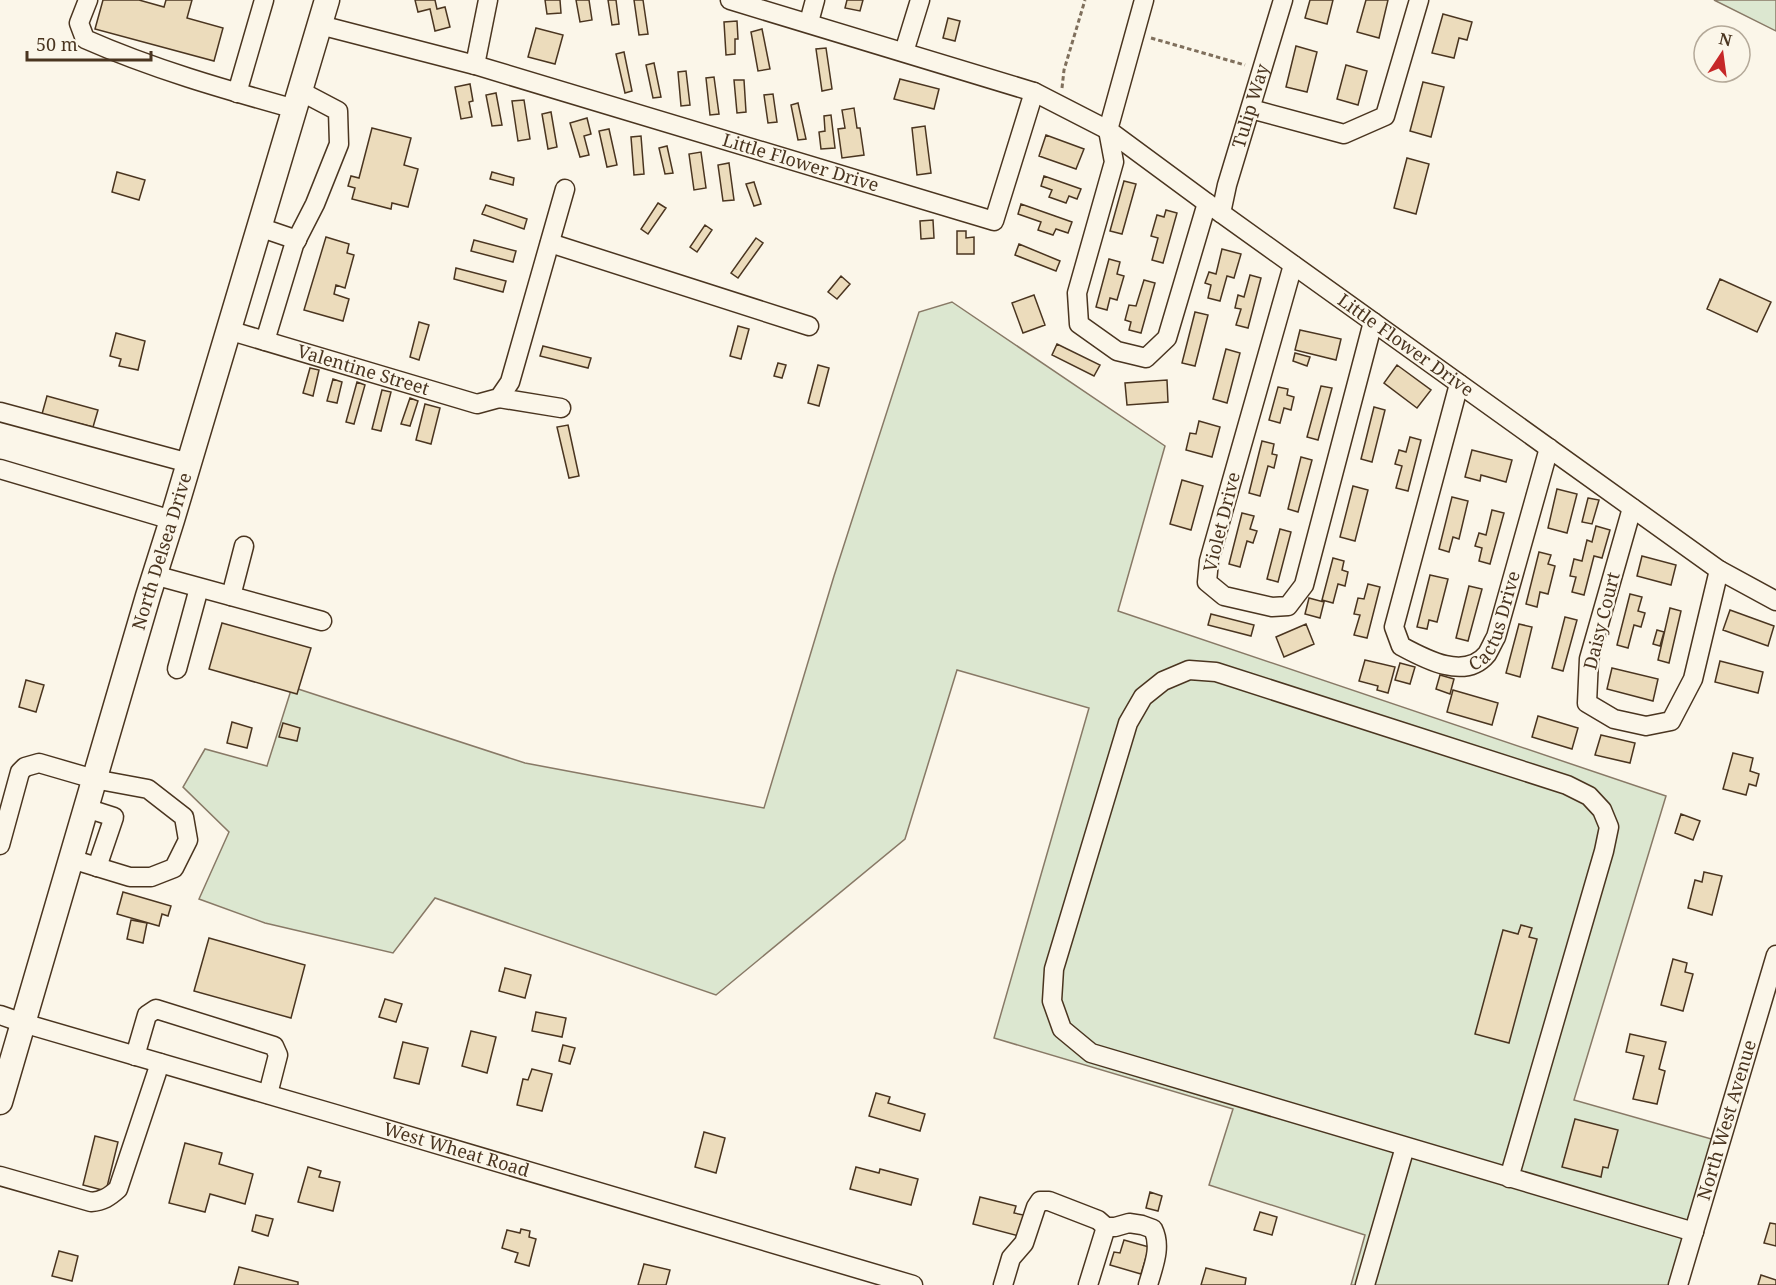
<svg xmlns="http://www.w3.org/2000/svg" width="1776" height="1285" font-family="'Noto Serif',serif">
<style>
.green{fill:#dce7d0;stroke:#887966;stroke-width:1.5}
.building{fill:#ecdcbc;stroke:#4a3520;stroke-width:1.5}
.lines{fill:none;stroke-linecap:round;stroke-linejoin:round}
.minor-casing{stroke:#4a3520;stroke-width:21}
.major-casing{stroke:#4a3520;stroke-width:27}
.path{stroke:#7f6f5c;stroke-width:3;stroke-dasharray:4.5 3;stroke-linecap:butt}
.minor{stroke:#fbf6e9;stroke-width:18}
.major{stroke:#fbf6e9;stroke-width:24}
.labels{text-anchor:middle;stroke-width:4.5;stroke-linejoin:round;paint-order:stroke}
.street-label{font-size:18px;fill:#4a3520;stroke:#fbf6e9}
</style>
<rect width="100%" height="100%" fill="#fbf6e9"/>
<path class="green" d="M1714 0H1776V31Z
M952 302 1165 446 1118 611 1666 796 1574 1100 1722 1142 1679 1285H1351L1365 1235 1209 1185 1233 1109 994 1038 1089 708 957 670 905 839 716 995 435 898 393 953 265 923 199 899 229 832 183 787 205 749 267 766 292 687 525 763 764 808 834 576 919 312Z"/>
<path class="building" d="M103 0H139L164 7 166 0H192L187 18 223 28 214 61 95 29Z
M415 0H435L437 9 445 7 450 27 435 31 430 9 418 12Z
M545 0H560L561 13 547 14Z
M576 0H589L592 20 580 22Z
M608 0H616L619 24 612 25Z
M634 0H643L648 34 639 35Z
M847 0H863L860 11 845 8Z
M1310 0H1333L1327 24 1305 18Z
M1366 0H1388L1379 38 1357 32Z
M1443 14 1472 22 1467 40 1459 38 1454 58 1432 53Z
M948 18 960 21 955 41 943 38Z
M737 21 738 39H735V54L726 55 724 22Z
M536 28 563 35 555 64 528 57Z
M762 29 770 69 758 71 751 32Z
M1296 46 1317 52 1307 92 1286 87Z
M826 48 832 89 822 91 816 49Z
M624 52 632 91 625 93 616 54Z
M654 63 661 97 653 98 646 65Z
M1346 65 1367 71 1358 105 1337 99Z
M686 71 690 105 681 106 678 72Z
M714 77 719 114 710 115 706 78Z
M900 79 939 89 934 109 894 99Z
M734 80H744L746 112 737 113Z
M1423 82 1444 87 1431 137 1410 131Z
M470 84 473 101 469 102 472 117 461 119 455 87Z
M496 93 502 125 492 126 486 95Z
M773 94 777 122 768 123 764 95Z
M524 100 530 139 518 141 512 101Z
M798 103 806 139 798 140 791 105Z
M854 108 857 128H860L864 155 842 158 838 129 845 128 842 110Z
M551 112 557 147 548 149 542 114Z
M831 115 835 148 821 149 819 132 825 131 824 116Z
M587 118 591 134 584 136 589 155 580 157 570 123Z
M925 126 931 173 917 175 912 128Z
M372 128 411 138 404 165 418 169 408 207 392 203 391 209 352 199 355 188 348 186 351 176 359 178Z
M609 129 617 165 607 167 599 131Z
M1046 135 1084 149 1076 169 1039 156Z
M641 136 644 174 634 175 631 137Z
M667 146 673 173 665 174 659 148Z
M701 152 706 188 694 190 689 154Z
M1407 158 1429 164 1416 214 1394 208Z
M729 163 734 200 723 201 718 165Z
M117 172 145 180 139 200 112 192Z
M492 172 514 178 513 185 490 179Z
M1044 176 1081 189 1077 199 1069 196 1066 203 1049 197 1052 190 1041 186Z
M1124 181 1136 184 1122 234 1110 231Z
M754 182 761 204 754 206 746 184Z
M658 203 666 208 648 234 641 229Z
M1021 204 1072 222 1068 233 1056 229 1053 235 1038 230 1041 222 1018 214Z
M486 205 527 219 524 229 482 214Z
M1166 210 1177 213 1163 263 1152 260 1158 238 1151 236 1157 215 1164 217Z
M933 220 934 238 921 239 920 221Z
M705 225 712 230 697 252 690 247Z
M957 231H966V238L974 237V254H957Z
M326 237 349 244 347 253 354 255 345 288 336 285 334 294 349 299 343 321 304 310Z
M756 238 763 243 738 278 731 273Z
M474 240 516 251 513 262 471 251Z
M1019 244 1060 261 1056 271 1015 255Z
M1222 249 1241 254 1234 278 1227 276 1220 301 1208 298 1211 285 1205 283 1209 272 1216 274Z
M1109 259 1120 262 1117 274 1124 276 1117 300 1110 298 1107 310 1096 307Z
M456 268 506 281 503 292 454 279Z
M1250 275 1261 278 1248 328 1236 325 1241 309 1235 308 1238 295 1244 297Z
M841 276 850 284 837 299 828 292Z
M1720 279 1771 302 1757 332 1707 309Z
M1144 280 1155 283 1141 333 1129 330 1131 322 1125 320 1129 305 1136 306Z
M1034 295 1045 325 1023 333 1012 303Z
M1195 312 1208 315 1195 366 1182 363Z
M419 322 429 325 419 360 410 357Z
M738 326 749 329 741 359 730 356Z
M1300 330 1341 339 1336 360 1295 350Z
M116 333 145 341 138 370 119 366 121 359 110 356Z
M1057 344 1100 365 1094 376 1052 355Z
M543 346 591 358 588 368 540 356Z
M1226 349 1240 353 1227 403 1213 399Z
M1295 353 1310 357 1307 366 1293 361Z
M778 363 786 365 782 378 774 376Z
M818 365 829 368 819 406 808 403Z
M1397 365 1431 390 1417 408 1384 383Z
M310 368 319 370 313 396 303 393Z
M333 379 342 382 337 403 327 401Z
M1167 380 1168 402 1127 405 1125 383Z
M357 382 365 385 354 424 346 422Z
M1321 386 1332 388 1318 440 1307 437Z
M1278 387 1288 389 1287 395 1294 397 1291 410 1284 408 1280 423 1269 420Z
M382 390 391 392 381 431 372 429Z
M47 396 98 410 93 427 42 414Z
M410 398 418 401 410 426 401 424Z
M425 404 440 408 431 444 416 440Z
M1374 407 1385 410 1372 462 1361 459Z
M1199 421 1220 427 1212 457 1186 450 1190 433 1196 434Z
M568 425 579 476 569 478 557 427Z
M1410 437 1421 440 1408 491 1396 488 1402 466 1395 464 1399 450 1406 452Z
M1262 441 1274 444 1272 454 1277 455 1274 468 1268 466 1260 496 1249 493Z
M1472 450 1512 460 1506 482 1481 475 1480 481 1465 477Z
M1301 457 1312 460 1298 512 1288 509Z
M1182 480 1203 486 1191 530 1170 524Z
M1353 486 1368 490 1355 541 1340 537Z
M1557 489 1577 494 1567 533 1548 528Z
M1452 497 1468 501 1459 539 1453 537 1449 552 1439 549Z
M1588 498 1599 500 1592 524 1582 522Z
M1492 510 1504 513 1490 564 1479 561 1482 548 1475 546 1479 533 1486 535Z
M1242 513 1254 516 1250 529 1257 531 1253 543 1247 541 1240 567 1229 564Z
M1596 526 1610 530 1602 558 1594 556 1584 595 1572 592 1576 577 1570 576 1574 559 1582 561 1587 540 1592 542Z
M1280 529 1291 532 1278 582 1267 579Z
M1539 552 1551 555 1548 564 1555 566 1548 594 1540 592 1537 607 1526 604Z
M1642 556 1676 565 1671 585 1637 576Z
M1333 558 1344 561 1342 570 1348 572 1345 586 1338 584 1333 603 1322 600Z
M1430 575 1448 579 1437 622 1429 620 1427 629 1417 627Z
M1368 584 1380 587 1367 638 1354 635 1360 615 1354 614 1358 598 1364 599Z
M1469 586 1482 589 1468 641 1456 638Z
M1630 594 1642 597 1638 611 1645 613 1641 627 1634 625 1628 648 1617 645Z
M1309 598 1324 602 1320 618 1305 614Z
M1670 608 1681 611 1669 663 1658 660Z
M1730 610 1774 626 1768 646 1723 630Z
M1211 614 1254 625 1251 636 1208 625Z
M1565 617 1577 620 1563 671 1552 668Z
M222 623 311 648 297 694 209 669Z
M1306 624 1314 644 1284 657 1276 637Z
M1519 624 1532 627 1520 677 1506 673Z
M1657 630 1664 632 1660 646 1653 644Z
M1365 660 1395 667 1388 693 1377 690 1378 686 1359 681Z
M1720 661 1763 672 1758 693 1715 682Z
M1400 663 1415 667 1410 684 1395 680Z
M1612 668 1658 679 1653 701 1607 689Z
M1440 675 1454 679 1450 694 1436 689Z
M26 680 44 685 36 712 19 707Z
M1453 690 1498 703 1492 725 1447 712Z
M1538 716 1578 728 1572 749 1532 737Z
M232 722 252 728 247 748 227 743Z
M283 723 300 728 297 741 279 737Z
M1601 735 1635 743 1630 763 1595 755Z
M1733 753 1753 758 1750 771 1759 774 1756 786 1749 784 1746 795 1723 789Z
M1681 814 1700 821 1693 840 1675 833Z
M1704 872 1722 876 1712 915 1688 908 1695 880 1702 882Z
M123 892 171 906 168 916 162 914 159 926 117 914Z
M131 920 147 923 143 943 127 939Z
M1521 925 1532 928 1529 937 1537 939 1509 1043 1475 1034 1503 930 1518 934Z
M209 938 305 965 291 1018 194 991Z
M1673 959 1687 963 1685 972 1693 974 1683 1011 1661 1005Z
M505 968 531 975 525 998 499 991Z
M385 999 402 1004 396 1022 379 1017Z
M536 1012 566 1018 562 1037 532 1031Z
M471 1031 496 1037 487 1073 462 1066Z
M1630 1034 1666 1042 1659 1069 1665 1071 1657 1104 1633 1099 1644 1056 1626 1052Z
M403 1042 428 1048 419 1084 394 1078Z
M563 1045 575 1048 570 1064 559 1061Z
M532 1069 552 1074 542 1111 517 1105 523 1079 528 1080Z
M876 1093 890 1097 888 1103 925 1114 920 1131 869 1116Z
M1575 1119 1618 1130 1608 1168 1603 1167 1601 1177 1562 1167Z
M704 1132 725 1138 716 1173 695 1167Z
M95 1136 118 1142 106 1191 83 1185Z
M185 1143 222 1153 219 1164 253 1174 245 1204 210 1194 205 1212 169 1203Z
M308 1167 321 1171 319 1177 340 1182 333 1211 298 1202Z
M856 1167 879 1173 880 1169 918 1179 911 1205 850 1189Z
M1150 1192 1162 1196 1158 1211 1146 1208Z
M980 1197 1016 1206 1014 1213 1033 1217 1027 1238 973 1224Z
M1260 1212 1277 1217 1272 1235 1254 1230Z
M256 1215 273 1219 268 1236 252 1231Z
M1770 1223 1776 1224V1246L1764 1243Z
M521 1229 530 1231 529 1237 536 1239 529 1266 515 1262 518 1253 502 1248 507 1230 520 1233Z
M1124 1240 1149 1247 1141 1274 1110 1265 1114 1252 1120 1253Z
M59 1251 78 1256 72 1281 52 1276Z
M644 1264 670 1270 666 1285H638Z
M239 1267 298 1282V1285H234Z
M1206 1268 1246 1278 1245 1285H1201Z
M1761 1275 1776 1280V1285H1758Z"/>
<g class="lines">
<g class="minor-casing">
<g id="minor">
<path d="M88 0 79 23 85 39C153 69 223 89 295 109"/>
<path id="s1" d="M730 0 1034 92 1108 130 1207 203 1719 570 1776 601"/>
<path d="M1144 0 1108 130 1114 162 1077 293 1079 324 1117 351 1146 358 1167 338 1207 203"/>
<path d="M809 22 815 0"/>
<path id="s2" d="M320 25 475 65 994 221 1034 92"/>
<path d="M904 52 920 0"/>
<path d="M475 65 488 0"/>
<path d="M237 93 264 0"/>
<path d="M1251 109 1344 134 1385 116 1419 0"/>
<path id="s3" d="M1221 213 1227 185 1283 0"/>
<path d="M259 227 297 240"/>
<path d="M550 243 809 326"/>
<path d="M1293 265 1209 561 1207 582 1224 596 1272 607 1288 606 1304 585 1373 322"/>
<path id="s4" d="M228 330 477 404 499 398 510 382 565 189"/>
<path d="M265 341 294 245 315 204 339 144 338 111 300 91"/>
<path id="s5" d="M1459 384 1394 627 1401 646C1425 659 1465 681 1487 654 1490 649 1493 642 1496 637L1549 448"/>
<path d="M499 398 561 408"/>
<path d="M0 412 189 463"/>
<path d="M0 469 172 520"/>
<path d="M1632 508 1589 659 1587 703 1614 719 1646 726 1671 721 1693 679 1719 570"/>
<path d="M154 575 322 621"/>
<path d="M231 596 244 546"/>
<path d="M177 669 199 588"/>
<path d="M86 808 114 817 97 867"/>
<path d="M0 845 20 772 25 767 39 763 94 779 148 789 184 817 188 840 174 868 151 877H130L71 859"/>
<path id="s6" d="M0 1015 23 1023 335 1114 913 1285"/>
<path d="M135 1056 147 1015 156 1009 274 1046 278 1055 268 1094"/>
<path d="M0 1176 91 1202C103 1201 109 1197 118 1189L160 1063"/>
<path d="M1509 1178 1604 851 1609 827 1602 810 1589 796 1567 785 1216 672 1189 670 1163 681 1143 697 1128 723 1054 969 1052 1001 1062 1029 1091 1053 1694 1232"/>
<path d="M1003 1285 1011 1258 1024 1243 1036 1207 1040 1201H1049L1098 1220 1106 1227H1115L1129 1223 1142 1225 1153 1229C1162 1247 1153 1267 1148 1285"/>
<path d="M1088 1285 1106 1227"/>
<path d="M1365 1285 1405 1147"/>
<path id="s7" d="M1678 1285 1776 955"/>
</g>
</g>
<g class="major-casing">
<g id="major">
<path id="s8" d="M0 1102 148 596 172 520 327 0"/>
</g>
</g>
<path class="path" d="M1151 38 1245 65
M1062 88 1064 70 1085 0"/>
<use href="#minor" class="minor"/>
<use href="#major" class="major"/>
</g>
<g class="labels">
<g class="street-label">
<text dy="6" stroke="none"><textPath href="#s3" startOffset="111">Tulip Way</textPath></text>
<text dy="6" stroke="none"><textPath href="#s2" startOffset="500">Little Flower Drive</textPath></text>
<text dy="6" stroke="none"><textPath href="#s1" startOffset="768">Little Flower Drive</textPath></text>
<text dy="6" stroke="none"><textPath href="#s4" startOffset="141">Valentine Street</textPath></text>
<text transform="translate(1222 522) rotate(-76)" y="6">Violet Drive</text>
<text dy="6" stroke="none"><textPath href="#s8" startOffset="574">North Delsea Drive</textPath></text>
<text dy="6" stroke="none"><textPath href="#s5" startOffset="399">Cactus Drive</textPath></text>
<text transform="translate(1602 621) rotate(-76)" y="6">Daisy Court</text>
<text dy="6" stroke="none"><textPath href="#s7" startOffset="172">North West Avenue</textPath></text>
<text dy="6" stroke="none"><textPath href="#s6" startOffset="476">West Wheat Road</textPath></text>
</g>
</g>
<g transform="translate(1722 54) rotate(13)"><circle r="28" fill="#fbf6e9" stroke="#b4a999" stroke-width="1.5"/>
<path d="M0-4.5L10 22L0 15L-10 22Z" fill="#c62828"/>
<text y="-9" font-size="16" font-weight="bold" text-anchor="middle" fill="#4a3520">N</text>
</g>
<path d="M27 51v9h124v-9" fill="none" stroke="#4a3520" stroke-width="3"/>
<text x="36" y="51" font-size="18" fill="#4a3520" stroke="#fbf6e9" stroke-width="4.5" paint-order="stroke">50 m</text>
</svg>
